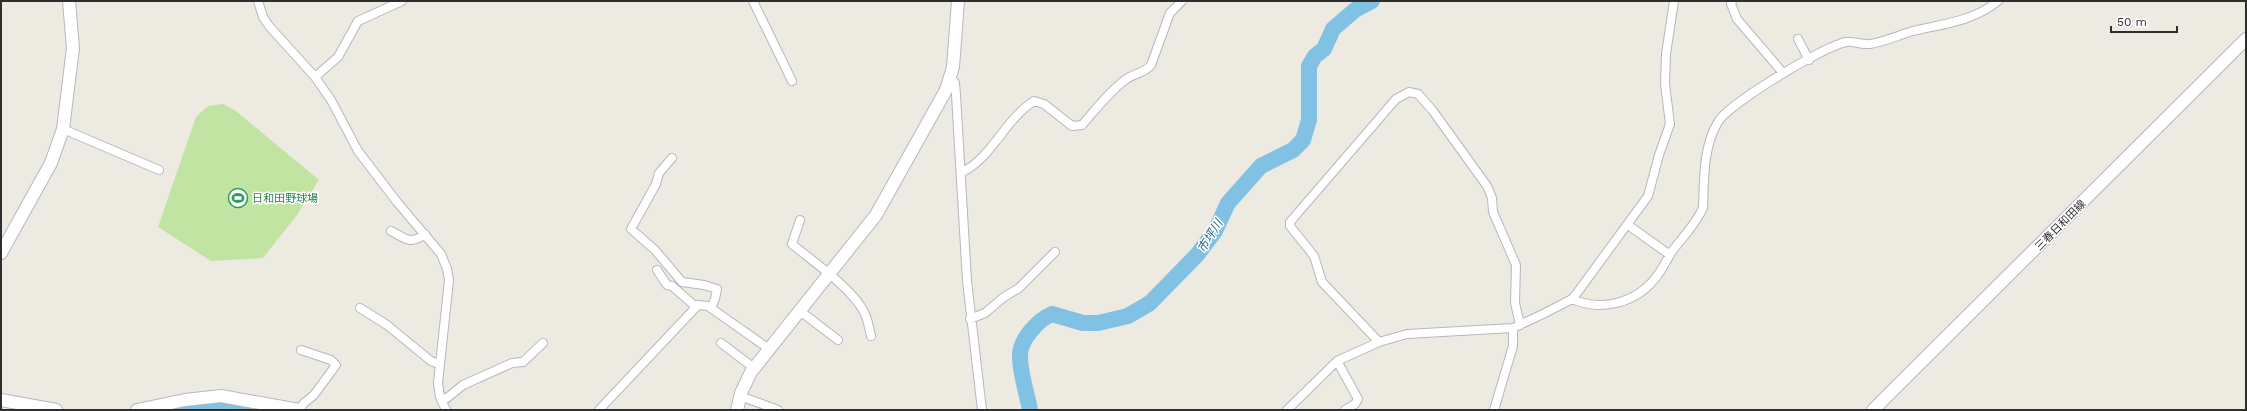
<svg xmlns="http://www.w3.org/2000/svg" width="2247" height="411" font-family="'Work Sans','Noto Sans JP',sans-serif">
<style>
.pitch{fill:#c2e4a2}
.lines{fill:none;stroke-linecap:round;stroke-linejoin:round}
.river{stroke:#81c1e4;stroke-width:16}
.street-casing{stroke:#b5b7c0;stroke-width:10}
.secondary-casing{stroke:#b5b7c0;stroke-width:14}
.street{stroke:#fff;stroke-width:8}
.secondary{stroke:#fff;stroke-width:12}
.labels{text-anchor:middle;stroke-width:3;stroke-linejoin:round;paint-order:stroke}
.leisure-label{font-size:11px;fill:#27864d;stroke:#fff;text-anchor:start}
.street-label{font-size:11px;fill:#2e2e2e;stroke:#fff}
.water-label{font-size:12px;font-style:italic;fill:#1c6094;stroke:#fff}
</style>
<rect width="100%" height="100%" fill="#edeae2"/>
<path class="pitch" d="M223 104 236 111 319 180 297 215 263 258 211 261 158 227 196 117 208 106Z"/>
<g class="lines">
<path class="river" d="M183 410 211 406 246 410
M1030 410C1027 393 1020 374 1020 357 1019 340 1038 320 1052 314L1083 323H1098L1128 316 1150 303 1197 255 1215 231 1228 203 1261 166 1293 150 1303 140 1309 120V66L1315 56 1324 49 1333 29 1355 10 1372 1"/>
<g class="street-casing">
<path id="street" d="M258 1 263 17 269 26 315 77 331 100 358 151 397 202 441 254 447 269 449 280 438 383 440 397 446 410
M753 1 792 81
M1732 1 1731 4 1737 19 1783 73
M1798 39 1809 60
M315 77 338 57 358 21 402 1
M951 78 955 83 956 95 967 281 982 410
M63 129 159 170
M672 158 659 173 656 184 631 229 655 250 682 282 704 285 717 289 715 299 711 308
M962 172C991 159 1006 118 1034 101L1044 104 1072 126 1082 125C1096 109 1108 93 1125 80 1134 73 1145 73 1151 65L1170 13 1182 1
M800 220 792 244C812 261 852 288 864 312 868 319 869 328 871 336
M1628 225 1670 255
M391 231C406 239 410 245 425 234
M657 270 667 285 672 286 695 306
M1572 299C1602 312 1637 303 1657 276 1663 268 1667 259 1673 250 1684 236 1695 225 1703 208 1704 181 1703 146 1718 122 1728 104 1824 46 1846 42 1854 41 1862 45 1870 44 1884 42 1899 35 1913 31 1943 24 1974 21 1998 1
M360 308 387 325 431 361 439 364
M800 311 838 340
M970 319 985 313 1004 297 1019 288 1055 252
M1379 342 1322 282 1314 256 1290 226V222L1396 99 1409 92 1418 94 1433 111 1487 186 1492 198 1493 212 1516 265 1515 303 1520 325
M721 343 754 368
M1337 361 1358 399 1355 404 1345 410
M740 396 778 410
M441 399 447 398 463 385 512 363 523 362 543 343
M299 410 304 403 314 395 336 365 331 360 301 350
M599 410 698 305 708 306 769 349
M1287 410 1337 361 1379 342 1407 334 1513 328 1543 314 1572 299 1577 293 1648 196 1659 155 1670 124 1665 84 1666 54 1674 1
M1494 410 1513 346V328"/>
</g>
<g class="secondary-casing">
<path id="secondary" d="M1 253 51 163 63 129 73 48 69 1
M1 400 56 410
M137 410 185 400 221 396 299 410
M737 410 741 393 751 372 876 215 946 90 953 67 958 1
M1873 410 2246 39"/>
</g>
<use href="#street" class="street"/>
<use href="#secondary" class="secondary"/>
</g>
<defs>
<g id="stadium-ring" transform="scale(1)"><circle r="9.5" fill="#fff" stroke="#2e9e5b" stroke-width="1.5"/><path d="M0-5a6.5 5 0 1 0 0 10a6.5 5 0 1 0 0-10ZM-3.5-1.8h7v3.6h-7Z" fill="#2e9e5b"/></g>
</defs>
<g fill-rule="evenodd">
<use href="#stadium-ring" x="238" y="198"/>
</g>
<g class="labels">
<g class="leisure-label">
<text x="252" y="202">日和田野球場</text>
</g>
<g class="street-label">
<text transform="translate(2060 225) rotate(-45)" y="4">三春日和田線</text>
</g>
<g class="water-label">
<text transform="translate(1210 236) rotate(-58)" y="4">市坪川</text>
</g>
</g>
<rect width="2247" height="411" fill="none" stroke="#2e2e2e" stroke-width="4"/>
<path d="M2111 26v6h66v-6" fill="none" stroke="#2e2e2e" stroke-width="2"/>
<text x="2117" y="26" font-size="12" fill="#2e2e2e" stroke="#ffffff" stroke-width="3" paint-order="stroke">50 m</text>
</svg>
